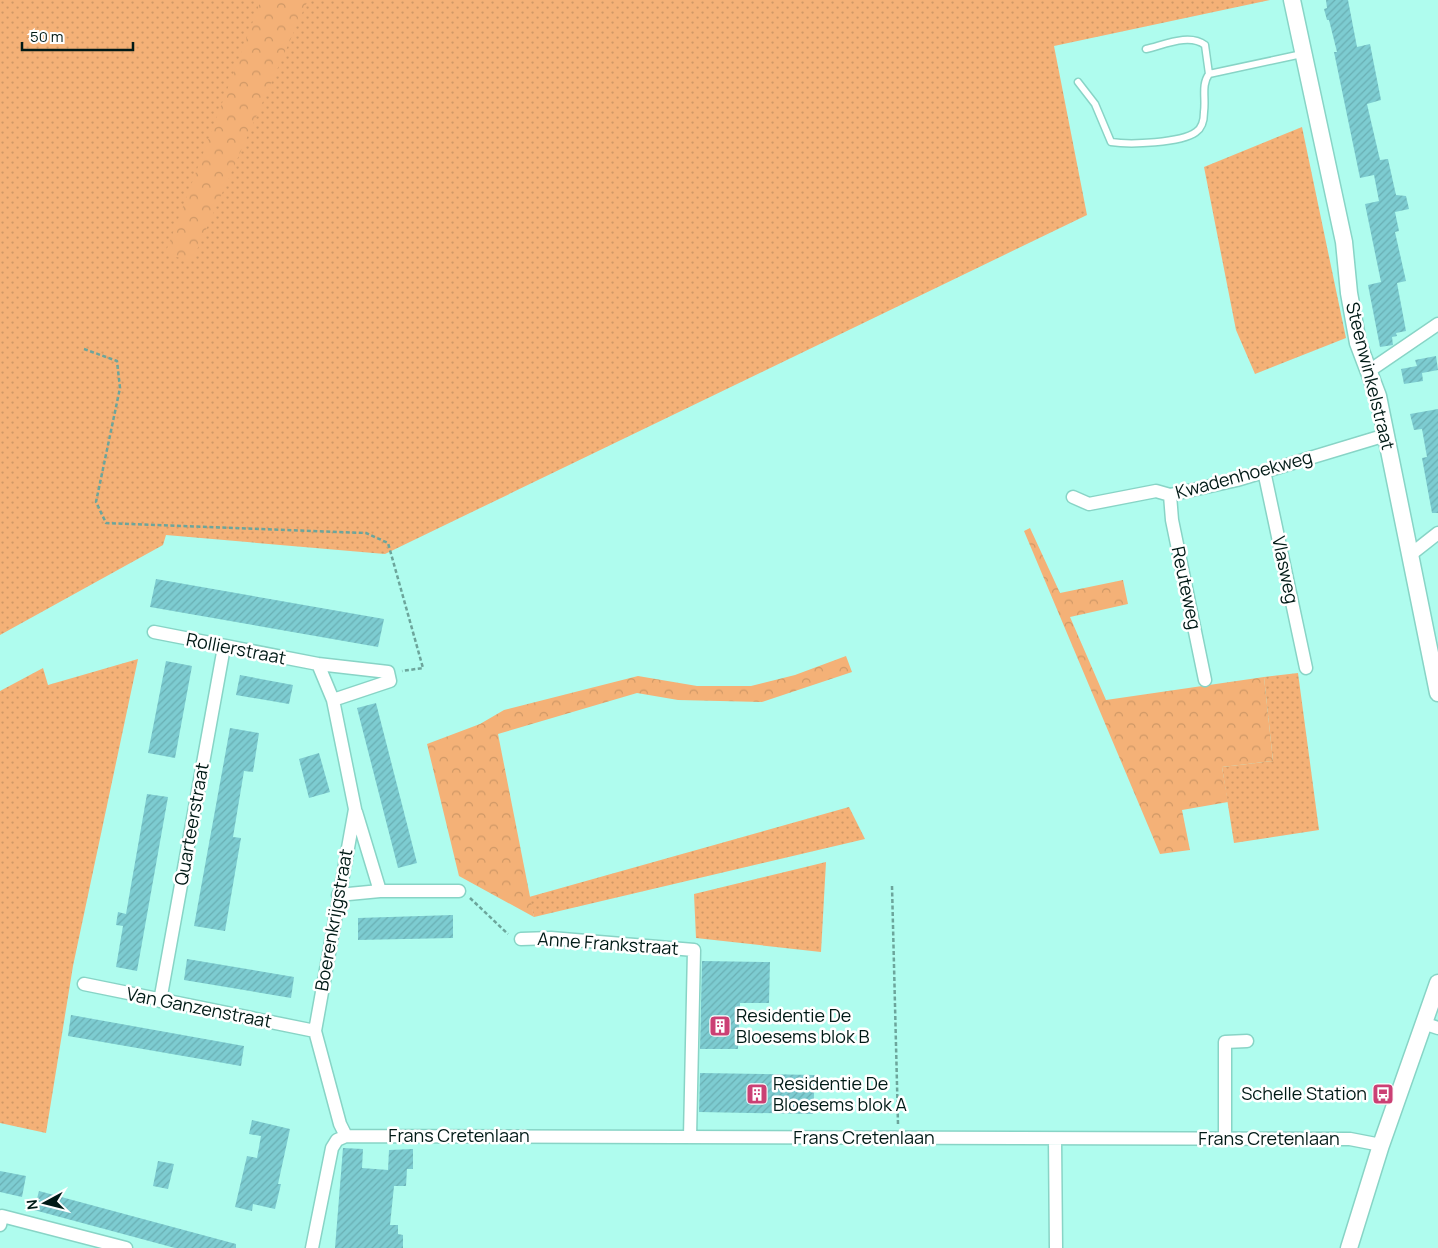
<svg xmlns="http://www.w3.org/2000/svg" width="1438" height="1248" font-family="Manrope,sans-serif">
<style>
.grass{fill:url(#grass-dots)}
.forest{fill:url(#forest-crowns)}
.building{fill:url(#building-hatch)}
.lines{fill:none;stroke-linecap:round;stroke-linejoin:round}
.service-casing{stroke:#88d4c6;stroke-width:9}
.minor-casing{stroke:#88d4c6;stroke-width:15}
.tertiary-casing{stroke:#88d4c6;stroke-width:19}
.path{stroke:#6ca59b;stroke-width:2.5;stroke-dasharray:4 2.5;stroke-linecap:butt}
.service{stroke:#fff;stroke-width:6}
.minor{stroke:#fff;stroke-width:12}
.tertiary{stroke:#fff;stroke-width:16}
.labels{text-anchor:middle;stroke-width:5;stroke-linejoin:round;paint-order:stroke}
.street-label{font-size:18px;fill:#001a16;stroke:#fff}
.poi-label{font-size:18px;fill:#001a16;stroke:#fff;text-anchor:start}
</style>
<defs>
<pattern id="grass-dots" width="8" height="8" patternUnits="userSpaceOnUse" patternTransform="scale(1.25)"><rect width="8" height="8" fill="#f4b177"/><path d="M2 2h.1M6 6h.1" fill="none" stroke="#cf9866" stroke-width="1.8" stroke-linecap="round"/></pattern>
<pattern id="forest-crowns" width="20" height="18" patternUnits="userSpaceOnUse" patternTransform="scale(1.25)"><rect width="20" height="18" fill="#f4b177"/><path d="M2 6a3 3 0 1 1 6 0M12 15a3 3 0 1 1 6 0" fill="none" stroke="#cf9866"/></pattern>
<pattern id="building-hatch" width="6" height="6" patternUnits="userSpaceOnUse" patternTransform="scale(1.25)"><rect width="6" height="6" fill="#7dccd1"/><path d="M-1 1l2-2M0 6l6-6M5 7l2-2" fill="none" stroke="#6aafb3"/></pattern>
</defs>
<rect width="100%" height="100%" fill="#affcee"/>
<path class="grass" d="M0 0H1270L1054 46 1087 215 385 554 166 535 163 545 0 635Z
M1302 127 1346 338 1255 374 1236 330 1204 167Z
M138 659 73 966 46 1133 0 1123V691L43 668 48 685Z
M1298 673 1319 830 1234 843 1222 767 1273 761 1264 677Z
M849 807 865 839 534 917 529 897Z
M826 862 821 952 696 938 694 894Z"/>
<path class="forest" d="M261 0H308L192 261 165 254Z
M1030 528 1060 593 1123 580 1128 604 1070 617 1106 700 1264 677 1273 761 1222 767 1228 802 1182 810 1190 850 1160 854 1024 531Z
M846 656 852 672 762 702 678 700 637 693 498 734 534 917 459 876 427 744 480 724 504 710 638 676 697 686H751L795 675Z"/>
<path class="building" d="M1326 0H1348L1357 47 1370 44 1381 100 1367 104 1380 160 1388 159 1396 195 1406 196 1409 209 1395 212 1399 231 1395 232 1406 281 1397 283 1406 331 1396 333 1397 336 1392 337 1393 345 1380 347 1368 285 1381 282 1365 204 1379 201 1374 175 1360 178 1334 52H1337L1329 20H1327L1324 9 1327 8Z
M1436 356 1438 370 1422 373 1423 381 1404 384 1401 369 1417 366 1415 360Z
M1438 409V513H1432L1422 458 1427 457 1422 429 1414 430 1410 414Z
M156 579 384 619 378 647 150 607Z
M166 661 192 666 175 758 148 753Z
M240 675 293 685 289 704 236 695Z
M376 703 417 863 398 868 357 708Z
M230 728 259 733 253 772 244 771 233 837 241 838 225 931 194 926Z
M319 753 330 792 309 798 299 759Z
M147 794 168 797 137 971 116 967 123 926 116 925 118 912 126 914Z
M453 915V938L358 940V918Z
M187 959 294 977 291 998 184 980Z
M702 961 770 962 769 1003H740L738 1049H700Z
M71 1015 244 1046 241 1066 68 1036Z
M700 1073 815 1075 813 1114 699 1112Z
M252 1120 290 1129 278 1184H281L275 1209 253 1204 252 1211 235 1207 247 1156 257 1158 261 1136 249 1134Z
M343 1148 363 1149 362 1168 388 1170 389 1150 413 1149V1169H407L406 1186H394L390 1225H398V1234L403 1235V1248H335Z
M158 1161 174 1164 168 1189 153 1186Z
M0 1171 26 1176 22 1197 0 1192Z
M39 1191 236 1244V1248H175L34 1210Z"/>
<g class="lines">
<g class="service-casing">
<path id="service" d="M1146 49C1164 45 1189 33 1205 45L1209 74
M1078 82 1095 104 1111 142C1130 145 1181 143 1196 132 1202 128 1204 119 1204 112 1206 98 1201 85 1209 74L1302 54"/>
</g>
<g class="minor-casing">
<path id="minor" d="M1369 371 1438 324
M1264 471 1306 668
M1170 495 1172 520 1205 680
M1073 497 1089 504 1156 491 1170 495 1237 480 1386 435
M1410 555 1438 533
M154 632 318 664 388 672 390 681 333 700 318 664
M333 700 355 809 315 1031 340 1124 346 1136
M356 812 380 891
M338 895 380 891H459
M521 939 551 938 694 950 690 1137
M84 984 315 1031
M160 1001 224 647
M1423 1023 1438 1028
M1055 1139 1056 1248
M1225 1139V1042L1247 1041
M0 1225 2 1216 126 1248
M312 1248 332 1148 337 1140 346 1136 1350 1139 1381 1145"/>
</g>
<g class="tertiary-casing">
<path id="tertiary" d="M1292 0 1344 242 1349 293 1358 343 1378 396 1438 693
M1349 1248 1381 1145 1438 983"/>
</g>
<path class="path" d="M84 349 117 361 120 388 96 502 106 523 366 533 388 543 423 668 402 671
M892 886 898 1124
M470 898 508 934"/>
<use href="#service" class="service"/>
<use href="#minor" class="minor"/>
<use href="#tertiary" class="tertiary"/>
</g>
<defs>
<g id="building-square" transform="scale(1.125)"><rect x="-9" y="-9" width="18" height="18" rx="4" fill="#cb4074" stroke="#fff"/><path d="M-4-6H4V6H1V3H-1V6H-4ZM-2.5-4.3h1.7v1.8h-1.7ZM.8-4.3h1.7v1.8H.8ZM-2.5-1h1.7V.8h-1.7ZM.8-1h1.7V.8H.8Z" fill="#fff"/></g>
<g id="bus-square" transform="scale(1.125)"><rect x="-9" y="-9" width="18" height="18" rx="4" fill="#cb4074" stroke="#fff"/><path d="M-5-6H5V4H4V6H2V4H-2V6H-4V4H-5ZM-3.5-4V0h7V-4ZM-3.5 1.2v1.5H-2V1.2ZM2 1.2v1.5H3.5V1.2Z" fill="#fff"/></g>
</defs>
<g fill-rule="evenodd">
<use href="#building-square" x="720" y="1026"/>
<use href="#building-square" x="757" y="1094"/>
<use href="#bus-square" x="1383" y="1094"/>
</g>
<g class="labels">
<g class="street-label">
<text transform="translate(1370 376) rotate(76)" y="6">Steenwinkelstraat</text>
<text transform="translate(1244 475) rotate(-15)" y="6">Kwadenhoekweg</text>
<text transform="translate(1285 570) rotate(78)" y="6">Vlasweg</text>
<text transform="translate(1186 588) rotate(78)" y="6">Reuteweg</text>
<text transform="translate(236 649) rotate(11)" y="6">Rollierstraat</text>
<text transform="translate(192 824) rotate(-80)" y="6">Quarteerstraat</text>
<text transform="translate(334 920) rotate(-80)" y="6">Boerenkrijgstraat</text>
<text transform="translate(608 944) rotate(4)" y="6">Anne Frankstraat</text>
<text transform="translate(199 1008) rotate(11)" y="6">Van Ganzenstraat</text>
<text x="459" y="1142">Frans Cretenlaan</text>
<text x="864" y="1144">Frans Cretenlaan</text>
<text x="1269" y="1145">Frans Cretenlaan</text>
</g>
<g class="poi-label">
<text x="736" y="1022">Residentie De<tspan x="736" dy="21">Bloesems blok B</tspan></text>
<text x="773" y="1090">Residentie De<tspan x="773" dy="21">Bloesems blok A</tspan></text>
<text x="1367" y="1100" text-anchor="end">Schelle Station</text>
</g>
</g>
<g transform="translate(45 1203) rotate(263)" stroke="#ffffff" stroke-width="4" paint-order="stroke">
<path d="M0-4L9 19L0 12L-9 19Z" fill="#001a16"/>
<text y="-8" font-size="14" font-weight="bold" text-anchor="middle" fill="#001a16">N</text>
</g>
<path d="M22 42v8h111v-8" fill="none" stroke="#001a16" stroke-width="2.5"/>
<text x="30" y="42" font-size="15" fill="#001a16" stroke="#ffffff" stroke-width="4" paint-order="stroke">50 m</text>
</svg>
